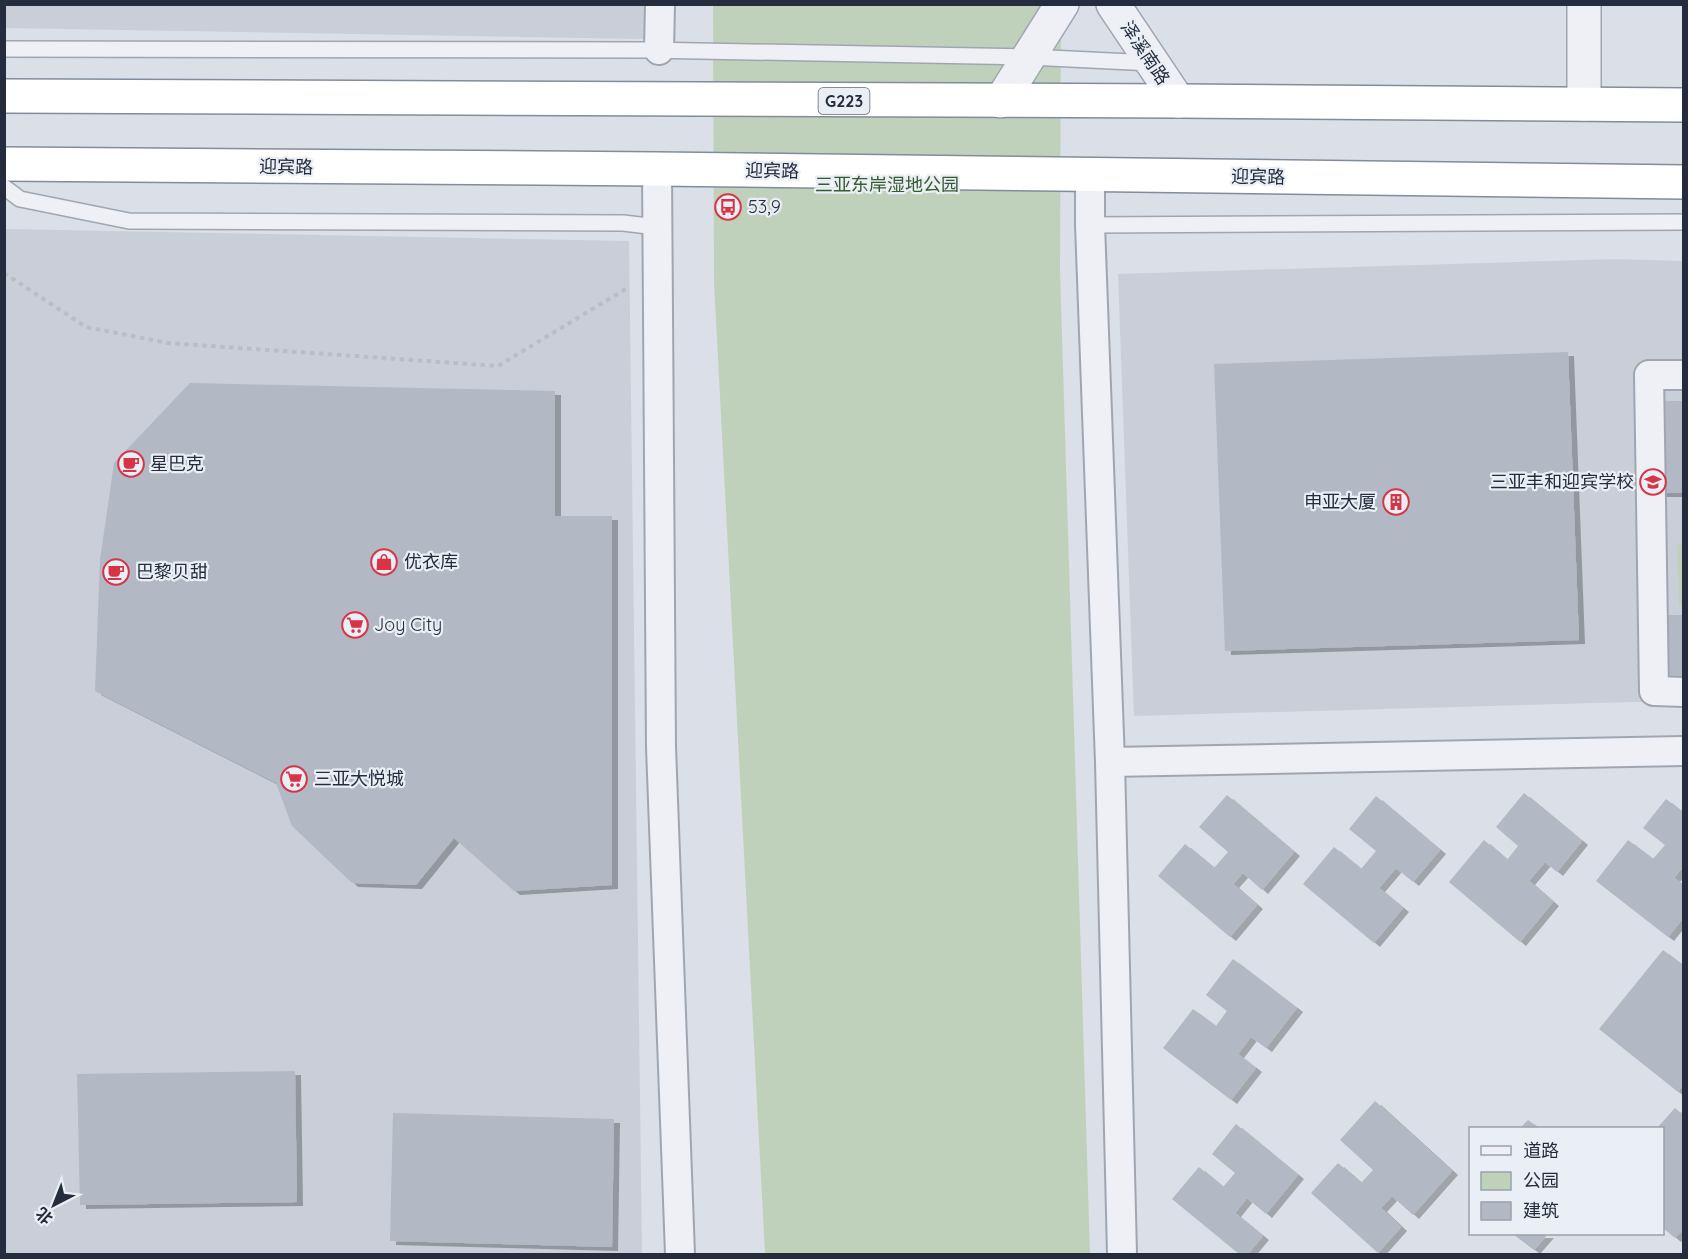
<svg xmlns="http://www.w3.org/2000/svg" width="1688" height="1259" font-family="Quicksand,'Noto Sans SC',sans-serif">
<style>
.built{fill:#c9ced9}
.green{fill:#c0d1bb}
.building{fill:#b2b8c4;filter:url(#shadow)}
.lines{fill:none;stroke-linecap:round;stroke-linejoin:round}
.service-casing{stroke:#a0a6b1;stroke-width:18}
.minor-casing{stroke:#a0a6b1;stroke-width:32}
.tertiary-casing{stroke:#a0a6b1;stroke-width:36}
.trunk-casing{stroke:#818c9e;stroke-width:36}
.path{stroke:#b9bdc5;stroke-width:4;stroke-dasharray:4.5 4.5;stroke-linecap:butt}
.service{stroke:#eef0f5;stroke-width:15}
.minor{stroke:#eef0f5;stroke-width:28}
.tertiary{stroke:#eef0f5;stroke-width:33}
.trunk{stroke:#fff;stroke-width:33}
.labels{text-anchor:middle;stroke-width:4.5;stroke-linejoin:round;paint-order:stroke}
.shield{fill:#eaeef5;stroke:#5f6675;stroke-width:1.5}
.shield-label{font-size:16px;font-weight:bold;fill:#242c3e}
.street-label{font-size:18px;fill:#242c3e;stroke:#eaeef5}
.park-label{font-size:18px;fill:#365b30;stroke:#eaeef5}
.poi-label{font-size:18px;fill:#242c3e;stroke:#eaeef5;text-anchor:start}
</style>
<defs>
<filter id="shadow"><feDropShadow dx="6" dy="4" stdDeviation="0" flood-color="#0004"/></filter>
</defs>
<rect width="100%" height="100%" fill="#dbdfe7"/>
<path class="built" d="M5 4 647 5 646 39 5 28Z
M5 229 629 241 642 1254H5Z
M1615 259 1683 261V702H1631L1134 716 1118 274Z"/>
<path class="green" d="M713 5H1061L1060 269 1090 1254H765L714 282Z
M1677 543H1683V605H1679Z"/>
<path class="building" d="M1568 352 1579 640 1225 651 1214 364Z
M190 383 555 391V516H612V885L514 891 454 838 416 885 352 883 292 826 276 783 95 691 100 560 114 463Z
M1658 401H1684V493H1658Z
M1658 615H1684V687H1659Z
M1524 793 1582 841 1557 872 1545 862 1529 881 1553 902 1520 942 1449 882 1484 840 1507 860 1518 846 1496 827Z
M1227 795 1294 852 1262 890 1243 873 1233 884 1257 905 1230 937 1158 876 1185 844 1214 868 1228 852 1199 827Z
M1376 796 1440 850 1413 882 1396 868 1379 888 1403 908 1374 943 1303 884 1334 847 1361 869 1376 851 1349 829Z
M1666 799 1684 813V866L1674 878 1684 885V917L1668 937 1596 881 1628 840 1653 859 1665 845 1643 828Z
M1663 950 1684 966V1083L1678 1092 1599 1029Z
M1233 959 1297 1008 1266 1048 1251 1037 1238 1054 1256 1068 1231 1100 1163 1048 1193 1009 1216 1026 1227 1011 1206 995Z
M295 1071 297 1202 80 1205 77 1074Z
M1375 1101 1452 1171 1413 1215 1392 1196 1381 1208 1401 1227 1378 1253 1311 1193 1338 1163 1361 1183 1373 1170 1340 1140Z
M1675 1108 1684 1116V1229L1675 1238 1662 1227V1128H1657Z
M393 1113 614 1119 612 1247 390 1241Z
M1528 1120 1539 1128H1520Z
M1236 1124 1298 1175 1266 1214 1247 1198 1235 1213 1263 1236 1248 1254H1239L1172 1199 1199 1167 1223 1187 1235 1173 1212 1154Z
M1513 1234H1548L1534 1250Z"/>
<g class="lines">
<g class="service-casing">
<path id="service" d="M4 49 647 50 1029 57 1152 63
M4 187 20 199 129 221 623 223 657 227
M1090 225 1684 222"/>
</g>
<g class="minor-casing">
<path id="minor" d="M659 50 660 4
M657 169 661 747 680 1254
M1090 175V225L1110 762 1122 1254
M1684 375H1649L1654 691 1684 692
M1110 762 1684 751"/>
</g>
<g class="tertiary-casing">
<path id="tertiary" d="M1113 4 1178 101
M1001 101 1062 4
M1584 104V4"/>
</g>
<g class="trunk-casing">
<path id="trunk" d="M4 96 1178 101 1684 105
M4 164 657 169 1684 182"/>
</g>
<path class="path" d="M4 273 86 327 168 343 498 366 629 287"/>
<use href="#service" class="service"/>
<use href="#minor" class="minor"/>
<use href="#tertiary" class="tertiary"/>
<use href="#trunk" class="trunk"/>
</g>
<defs>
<g id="bus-ring" transform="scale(1.35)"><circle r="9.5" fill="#eaeef5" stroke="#d93346" stroke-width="1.5"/><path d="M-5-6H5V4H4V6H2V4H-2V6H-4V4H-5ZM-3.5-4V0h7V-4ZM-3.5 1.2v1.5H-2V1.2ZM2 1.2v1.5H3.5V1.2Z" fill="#d93346"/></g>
<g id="cafe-ring" transform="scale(1.35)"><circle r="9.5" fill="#eaeef5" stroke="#d93346" stroke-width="1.5"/><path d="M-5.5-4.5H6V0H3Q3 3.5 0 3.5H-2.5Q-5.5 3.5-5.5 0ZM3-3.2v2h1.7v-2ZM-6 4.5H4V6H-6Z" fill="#d93346"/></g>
<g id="school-ring" transform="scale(1.35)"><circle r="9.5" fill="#eaeef5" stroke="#d93346" stroke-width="1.5"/><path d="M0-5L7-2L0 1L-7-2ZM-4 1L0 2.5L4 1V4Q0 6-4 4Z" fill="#d93346"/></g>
<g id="building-ring" transform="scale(1.35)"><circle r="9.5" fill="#eaeef5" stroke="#d93346" stroke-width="1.5"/><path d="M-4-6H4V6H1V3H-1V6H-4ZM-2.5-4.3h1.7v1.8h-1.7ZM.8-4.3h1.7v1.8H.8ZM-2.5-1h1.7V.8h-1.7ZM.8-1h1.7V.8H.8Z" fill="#d93346"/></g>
<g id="shop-ring" transform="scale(1.35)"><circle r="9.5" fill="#eaeef5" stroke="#d93346" stroke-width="1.5"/><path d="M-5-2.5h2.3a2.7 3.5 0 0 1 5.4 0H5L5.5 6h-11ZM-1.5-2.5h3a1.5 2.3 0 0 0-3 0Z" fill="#d93346"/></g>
<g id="supermarket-ring" transform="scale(1.35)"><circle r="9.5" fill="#eaeef5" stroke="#d93346" stroke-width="1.5"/><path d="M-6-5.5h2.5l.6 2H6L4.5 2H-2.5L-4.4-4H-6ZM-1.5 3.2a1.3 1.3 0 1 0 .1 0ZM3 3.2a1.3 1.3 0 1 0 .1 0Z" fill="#d93346"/></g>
</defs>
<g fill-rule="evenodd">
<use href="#bus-ring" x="728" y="207"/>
<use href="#cafe-ring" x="131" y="464"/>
<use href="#school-ring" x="1653" y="482"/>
<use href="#building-ring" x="1396" y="502"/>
<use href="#shop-ring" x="384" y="562"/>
<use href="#cafe-ring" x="116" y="572"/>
<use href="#supermarket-ring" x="355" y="625"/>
<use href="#supermarket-ring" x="294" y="779"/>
</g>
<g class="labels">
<rect class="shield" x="818.5" y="88" width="51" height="26" rx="4.5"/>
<g class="shield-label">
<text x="844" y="107">G223</text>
</g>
<g class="street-label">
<text transform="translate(1145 53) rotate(56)" y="6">泽溪南路</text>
<text transform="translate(286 167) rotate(1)" y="6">迎宾路</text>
<text transform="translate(772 171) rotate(1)" y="6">迎宾路</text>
<text transform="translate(1258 177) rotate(1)" y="6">迎宾路</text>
</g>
<g class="park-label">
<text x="887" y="191">三亚东岸湿地公园</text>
</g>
<g class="poi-label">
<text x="748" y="213">53,9</text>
<text x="150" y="470">星巴克</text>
<text x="1634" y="488" text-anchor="end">三亚丰和迎宾学校</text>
<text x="1376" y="508" text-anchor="end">申亚大厦</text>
<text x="404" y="568">优衣库</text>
<text x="136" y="578">巴黎贝甜</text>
<text x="374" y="631">Joy City</text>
<text x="314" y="785">三亚大悦城</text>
</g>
</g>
<rect width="1688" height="1259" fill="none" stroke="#242c3e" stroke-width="12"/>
<rect x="1469" y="1127" width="195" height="108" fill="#eaeef5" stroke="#9ba0ac" stroke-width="1.5"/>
<rect x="1481" y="1146" width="30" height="9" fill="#eef0f5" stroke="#9ba0ac" stroke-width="1.5"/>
<text x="1523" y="1157" font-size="18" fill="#242c3e">道路</text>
<rect x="1481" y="1172" width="30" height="18" fill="#c0d1bb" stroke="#9ba0ac" stroke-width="1.5"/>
<text x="1523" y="1187" font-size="18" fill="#242c3e">公园</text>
<rect x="1481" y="1202" width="30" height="18" fill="#b2b8c4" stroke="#9ba0ac" stroke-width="1.5"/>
<text x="1523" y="1217" font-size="18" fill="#242c3e">建筑</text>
<g transform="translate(54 1205) rotate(222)" stroke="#eaeef5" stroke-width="4.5" paint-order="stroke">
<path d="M0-4.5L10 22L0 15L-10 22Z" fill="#242c3e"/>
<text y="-9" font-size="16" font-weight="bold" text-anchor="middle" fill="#242c3e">北</text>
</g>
</svg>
